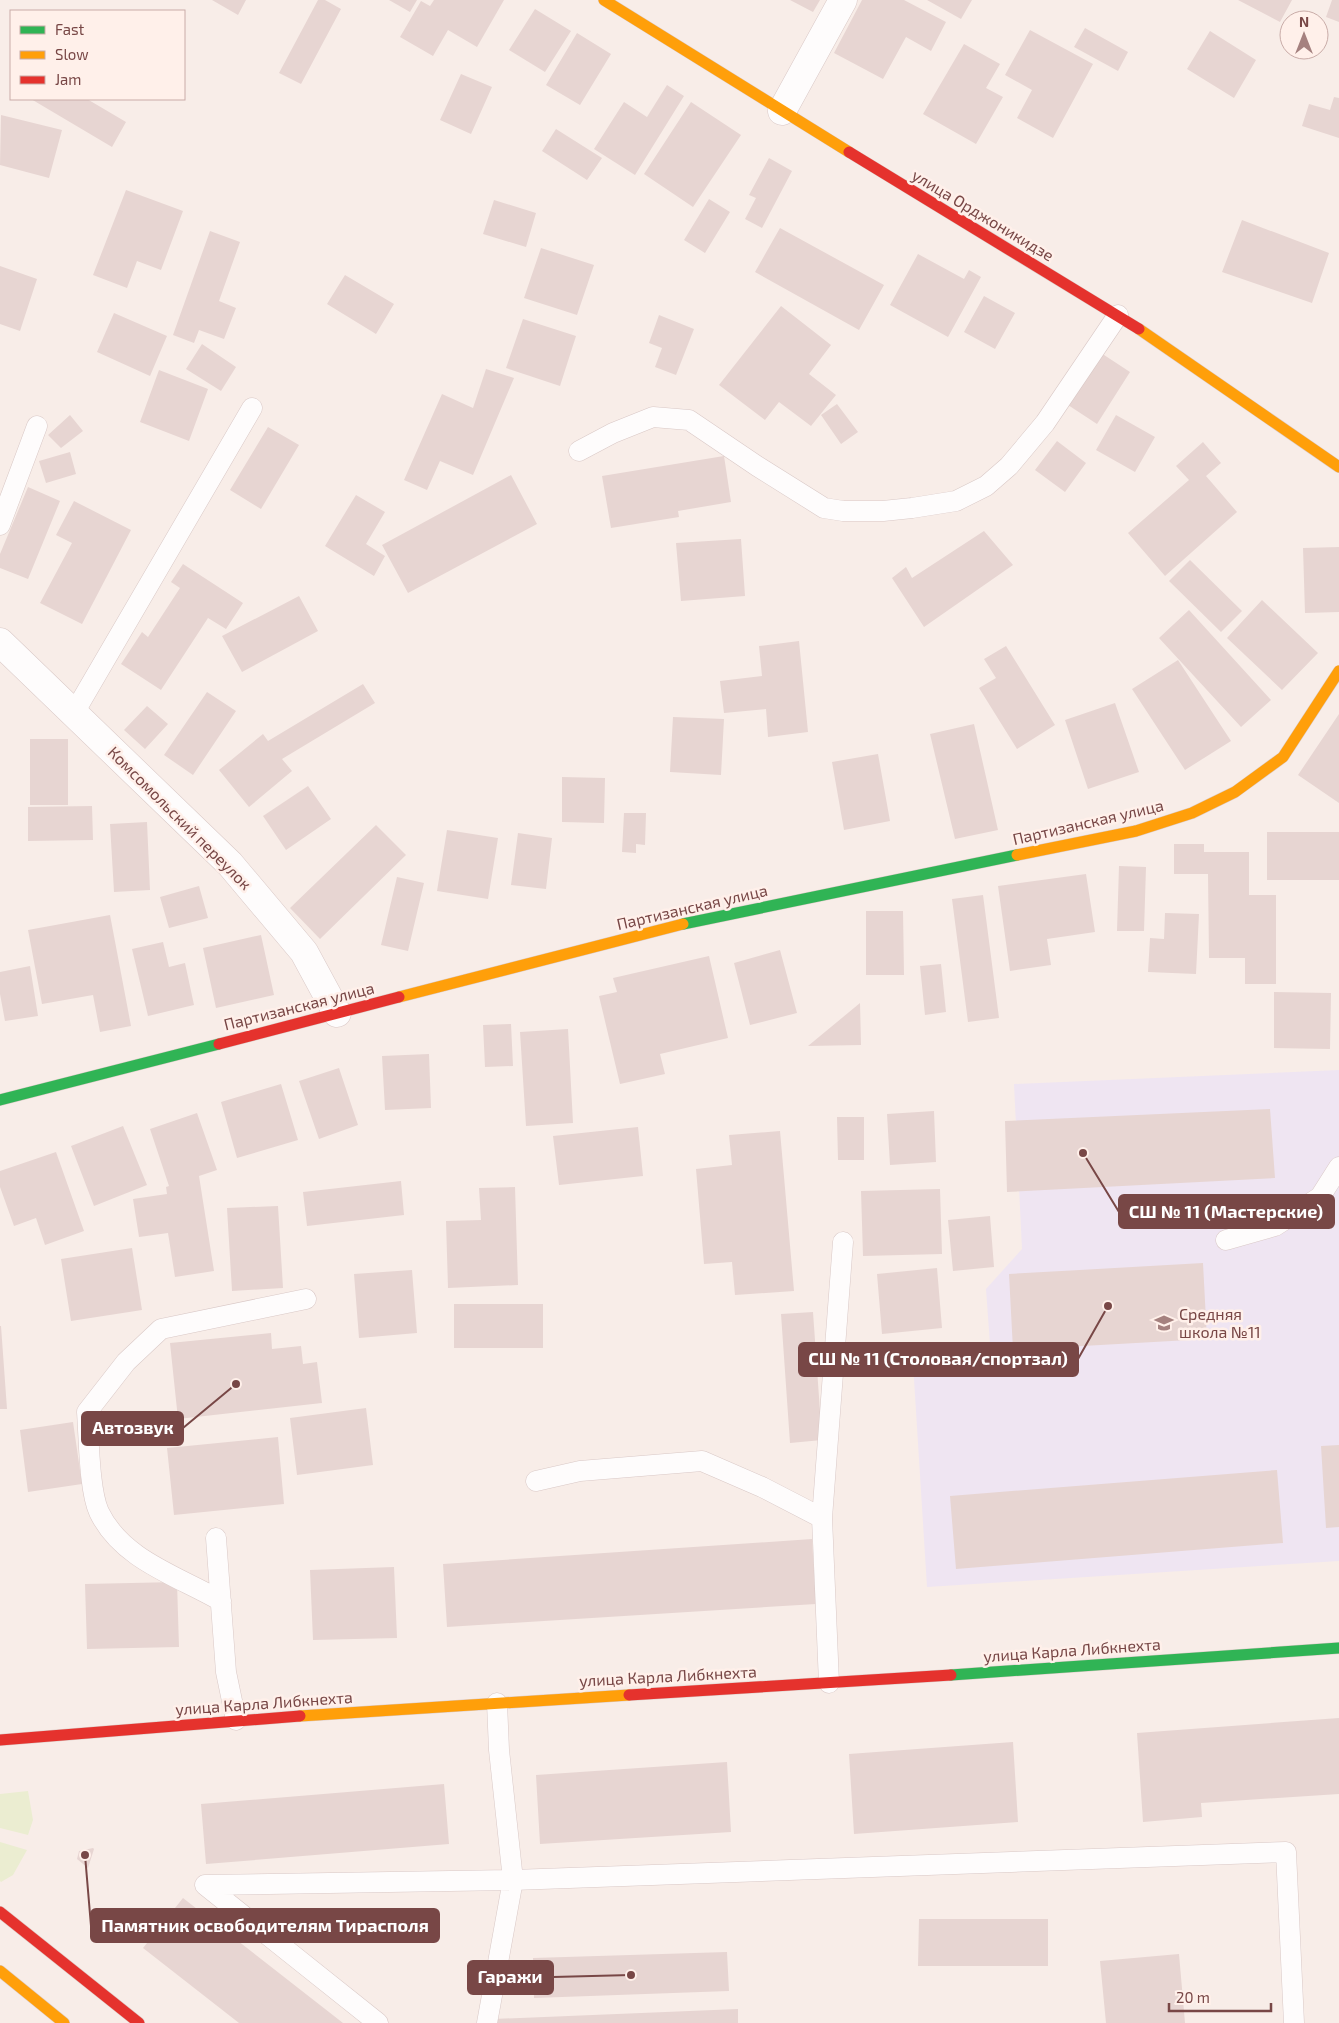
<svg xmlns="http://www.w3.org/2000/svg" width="1339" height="2023" font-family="'Exo 2',sans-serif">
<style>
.education{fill:#efe5f2}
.green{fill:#ebedd1}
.building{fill:#e7d5d2}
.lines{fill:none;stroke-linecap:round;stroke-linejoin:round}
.lane-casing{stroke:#d9c8c6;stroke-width:21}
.street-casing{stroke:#d9c8c6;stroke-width:29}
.fast-casing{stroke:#dbcac6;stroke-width:12}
.slow-casing{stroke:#dbcac6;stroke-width:12}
.jam-casing{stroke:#dbcac6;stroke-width:12}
.lane{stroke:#fefcfc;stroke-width:20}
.street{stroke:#fefcfc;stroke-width:28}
.fast{stroke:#30b455;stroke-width:11}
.slow{stroke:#ff9f0a;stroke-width:11}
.jam{stroke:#e5322d;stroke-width:11}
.labels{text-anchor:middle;stroke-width:5;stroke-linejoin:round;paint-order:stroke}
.street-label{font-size:16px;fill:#784746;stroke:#fff0ea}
.poi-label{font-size:16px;fill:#784746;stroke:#fff0ea;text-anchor:start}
.leader{fill:none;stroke:#784746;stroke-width:2}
.callout-dot{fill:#784746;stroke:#fff0ea;stroke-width:2}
.callout{fill:#784746;stroke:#784746;stroke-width:2}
.callout-label{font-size:18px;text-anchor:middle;font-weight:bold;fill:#fff}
</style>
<rect width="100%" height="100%" fill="#f8ede8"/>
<path class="education" d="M1339 1070V1561L927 1587 913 1363 991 1358 986 1289 1022 1249 1014 1084Z"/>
<path class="green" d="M28 1791 33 1820 28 1835 0 1828V1794Z
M0 1842 27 1850 13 1875 1 1882 0 1881Z"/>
<path class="building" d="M212 0H246L238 15Z
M318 0H325L341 9 301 84 279 73Z
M389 0H417L410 12Z
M434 0H504L477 47 448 30 433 56 400 37 421 1 430 6Z
M790 0H820L813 12Z
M862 0H904L946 22 931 51 906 37 883 79 834 53Z
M927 0H972L961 19Z
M1238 0H1292L1280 22Z
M1332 0H1339V22L1326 17Z
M535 9 571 31 545 72 509 50Z
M1085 28 1128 52 1118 71 1074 47Z
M1030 30 1093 64 1053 138 1017 118 1032 90 1005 75Z
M1210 31 1256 60 1234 98 1187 69Z
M577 33 611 54 580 105 546 85Z
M964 44 1000 64 986 88 1003 97 976 144 923 114Z
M461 74 492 87 471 134 440 120Z
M667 85 684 96 635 175 594 149 624 102 647 117Z
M1334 97 1339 98V138L1302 126 1309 104 1330 110Z
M31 99H87L126 122 112 147Z
M691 102 741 135 693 207 644 174Z
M1 115 62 130 49 178 0 165Z
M556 129 602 158 587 180 542 151Z
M769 158 792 171 762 228 745 219 756 198 749 195Z
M126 190 183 211 161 270 137 261 127 288 93 275Z
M709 199 730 212 705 253 684 240Z
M494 200 536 213 526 247 483 234Z
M1242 220 1329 253 1312 303 1222 272Z
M780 228 884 285 859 330 755 272Z
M210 231 240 242 219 301 236 308 224 339 199 330 194 343 173 335Z
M541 248 594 265 577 315 524 298Z
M918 254 964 279 969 270 981 277 948 337 890 305Z
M0 266 37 279 20 331 0 324Z
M345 275 394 304 376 334 327 304Z
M984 296 1015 313 995 349 964 332Z
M781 306 831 345 809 374 836 395 811 426 779 402 765 420 719 385Z
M114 313 167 336 150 376 97 352Z
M659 315 694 329 676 375 655 367 662 348 649 343Z
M523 319 576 336 560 386 506 368Z
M202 344 236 367 221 391 186 369Z
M1101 353 1130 372 1097 424 1068 405Z
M486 369 514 378 473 475 440 461 427 490 404 480 442 394 473 408Z
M159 370 208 389 189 441 140 422Z
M837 404 858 432 841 444 821 415Z
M70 415 83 431 61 448 48 435Z
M1116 415 1155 437 1135 472 1096 450Z
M268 427 299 445 261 509 230 490Z
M1057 441 1086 463 1065 492 1035 470Z
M1203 442 1221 463 1206 476 1237 512 1165 576 1128 533 1189 480 1176 466Z
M70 452 76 474 46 483 39 461Z
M724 456 731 502 678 511 679 517 611 528 602 476Z
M511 475 537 524 408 593 382 545Z
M28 487 60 501 28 579 0 568V554Z
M356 495 385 512 366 544 385 556 374 576 325 546Z
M74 501 131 530 82 624 40 603 72 543 56 535Z
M984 531 1013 565 924 627 892 578 906 567 912 578Z
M741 539 745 596 681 601 676 543Z
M1339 547V612L1305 613 1303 548Z
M1190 560 1242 611 1221 632 1169 581Z
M183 564 243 603 226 629 208 618 161 690 121 664 142 632 148 637 180 588 171 582Z
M299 596 318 631 242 672 222 636Z
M1262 600 1318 653 1282 690 1227 638Z
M1189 610 1271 700 1241 727 1159 638Z
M799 641 808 732 768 737 766 709 724 713 720 681 762 676 759 646Z
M1006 646 1055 725 1017 749 979 688 996 678 984 659Z
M1178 660 1231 741 1185 770 1132 689Z
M363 684 375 703 282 759 292 771 249 807 219 770 263 734 268 741Z
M207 692 236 711 193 775 164 755Z
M1115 703 1139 772 1088 789 1065 720Z
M147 706 168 724 145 749 124 730Z
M1339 714V803L1298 775Z
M673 717 724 719 721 775 670 772Z
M974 724 998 830 955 839 930 734Z
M30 739H68V805H30Z
M878 754 890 821 844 830 832 762Z
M562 777 605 778 604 823 562 822Z
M308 786 331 819 286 850 263 816Z
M92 806 93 840 28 841V807Z
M624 813H646L645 845 636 844V853L622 852Z
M147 822 150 890 114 892 110 824Z
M376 825 406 855 320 939 290 908Z
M447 830 498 838 488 899 437 891Z
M1267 832H1339V880H1267Z
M518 833 552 838 546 889 511 885Z
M1174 844H1204V852H1249V895H1276V984H1245V958H1209L1208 874H1174Z
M1119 866 1146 867 1144 931H1117Z
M1086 874 1095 932 1047 939 1051 965 1010 971 998 886Z
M397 877 424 883 408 951 381 945Z
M199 886 208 918 169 928 160 897Z
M983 895 999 1018 968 1022 952 899Z
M866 911H903L904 975H866Z
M1165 913 1199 914 1196 974 1148 972 1150 938 1164 939Z
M110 915 131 1026 100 1032 93 995 42 1004 28 930Z
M261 935 274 995 216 1008 203 948Z
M163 942 169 967 185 963 194 1005 148 1016 132 949Z
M780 950 797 1013 750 1025 734 963Z
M709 956 728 1038 660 1054 665 1074 620 1084 599 996 617 992 613 978Z
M941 964 946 1012 925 1015 920 966Z
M30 966 38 1016 5 1021 0 994V972Z
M1274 992 1331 993 1330 1049 1274 1048Z
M860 1003 861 1045 808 1046Z
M511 1024 513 1066 485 1067 483 1025Z
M568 1029 573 1123 526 1126 520 1032Z
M429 1054 431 1108 385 1110 382 1056Z
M339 1068 358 1125 319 1139 299 1081Z
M281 1084 298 1140 237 1158 221 1102Z
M1270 1109 1275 1178 1007 1192 1005 1121Z
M934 1111 936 1162 890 1165 887 1114Z
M197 1113 217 1170 199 1176 214 1271 175 1277 168 1233 139 1237 133 1199 167 1194 166 1187 169 1186 150 1129Z
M837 1117H864V1160H838Z
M123 1126 147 1185 94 1206 71 1146Z
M638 1127 643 1176 559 1185 553 1136Z
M780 1131 794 1291 735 1295 732 1262 704 1264 696 1169 732 1165 729 1135Z
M56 1152 84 1231 45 1245 36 1218 14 1226 0 1187V1171Z
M401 1181 404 1215 307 1226 303 1192Z
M515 1187 518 1285 448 1288 446 1221 481 1220 479 1188Z
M940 1189 942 1254 863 1256 861 1191Z
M278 1206 283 1288 232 1291 227 1208Z
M990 1216 994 1267 953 1271 948 1220Z
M132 1248 142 1310 71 1321 61 1259Z
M1203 1263 1207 1339 1013 1350 1009 1274Z
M937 1268 942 1328 882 1334 877 1274Z
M412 1270 417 1333 359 1338 354 1274Z
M454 1304H543V1348H454Z
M813 1312 822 1440 790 1443 781 1314Z
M0 1326H1L7 1409H0Z
M271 1333 272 1349 301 1346 303 1364 317 1362 322 1403 178 1419 170 1343Z
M366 1408 373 1465 297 1475 290 1418Z
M73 1422 82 1484 28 1492 20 1430Z
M278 1437 284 1504 174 1515 167 1448Z
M1339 1445V1527L1326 1528 1321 1446Z
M1277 1470 1283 1543 956 1569 950 1496Z
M812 1539 816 1604 447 1627 443 1564Z
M394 1567 397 1638 313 1640 310 1570Z
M177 1582 179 1647 87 1649 85 1584Z
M1339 1718V1794L1201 1803 1202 1817 1143 1822 1137 1733Z
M1013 1742 1018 1822 854 1834 849 1754Z
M727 1762 731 1832 540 1844 536 1775Z
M444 1784 449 1844 206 1864 201 1804Z
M93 1848 94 1849 88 1868 77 1859 79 1851Z
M183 1898 343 2023H239L143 1948Z
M919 1919H1048V1966H918Z
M727 1952 729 1991 534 1998 533 1958Z
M1179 1954 1185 2023H1106L1100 1961Z
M738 2009V2023H494V2019Z"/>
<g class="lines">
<g class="lane-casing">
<path id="lane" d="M579 451 613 433 653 417 689 420 757 466 824 508 843 511H883L912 508 956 501 986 486 1009 466 1045 423 1118 315
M0 525 37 426
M74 713 252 408
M1226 1240 1275 1226 1320 1197 1339 1167
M536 1481 580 1471 702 1461 762 1487 822 1518
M216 1538 226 1672 236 1720
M221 1601C178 1576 122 1560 99 1512 89 1490 89 1438 87 1412L126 1362 161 1329 306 1299
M829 1683 822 1518 843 1242
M497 1703 499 1750 513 1880 1286 1852 1294 2023
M378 2023 205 1885 513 1880 487 2023"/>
</g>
<g class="street-casing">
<path id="street" d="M782 111 843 0
M0 642 230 864 304 952 337 1013"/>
</g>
<g class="fast-casing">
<path id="fast" d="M683 924 1017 855
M0 1100 219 1044
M951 1675 1339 1648"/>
</g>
<g class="slow-casing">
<path id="slow" d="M604 0 849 152
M1139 329 1339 467
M1017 855 1136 831 1192 813 1235 792 1283 757 1339 671
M399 997 683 924
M300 1716 629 1695
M0 1971 64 2023"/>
</g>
<g class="jam-casing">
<path id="jam" d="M849 152 1139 329
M219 1044 399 997
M629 1695 951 1675
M0 1740 300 1716
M0 1912 139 2023"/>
</g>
<use href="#lane" class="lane"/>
<use href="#street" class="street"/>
<use href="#fast" class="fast"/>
<use href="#slow" class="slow"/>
<use href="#jam" class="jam"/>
</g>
<defs>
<g id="school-bare" transform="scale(1.5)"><path d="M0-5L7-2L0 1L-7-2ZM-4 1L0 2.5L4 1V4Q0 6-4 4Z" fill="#a5817f" stroke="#fff0ea" stroke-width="2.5" paint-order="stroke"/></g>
</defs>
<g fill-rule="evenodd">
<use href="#school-bare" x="1164" y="1323"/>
</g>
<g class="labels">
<g class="street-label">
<text transform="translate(983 215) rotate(31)" y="6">улица Орджоникидзе</text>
<text transform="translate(180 818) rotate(45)" y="6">Комсомольский переулок</text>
<text transform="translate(1088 822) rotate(-13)" y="6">Партизанская улица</text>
<text transform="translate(692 907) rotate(-13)" y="6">Партизанская улица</text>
<text transform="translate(299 1006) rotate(-14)" y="6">Партизанская улица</text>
<text transform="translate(1072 1650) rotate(-4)" y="6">улица Карла Либкнехта</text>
<text transform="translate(668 1676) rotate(-3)" y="6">улица Карла Либкнехта</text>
<text transform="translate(264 1703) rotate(-4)" y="6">улица Карла Либкнехта</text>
</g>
<g class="poi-label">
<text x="1179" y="1320">Средняя<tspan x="1179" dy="18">школа №11</tspan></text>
</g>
</g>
<path class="leader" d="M1083 1153L1119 1212M1108 1306L1078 1359M236 1384L183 1428M85 1855L91 1926M631 1975L553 1977"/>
<g class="callout-dot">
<circle cx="1083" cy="1153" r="5"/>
<circle cx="1108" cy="1306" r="5"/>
<circle cx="236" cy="1384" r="5"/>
<circle cx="85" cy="1855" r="5"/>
<circle cx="631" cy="1975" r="5"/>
</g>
<g class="callout">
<rect x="1119" y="1195" width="215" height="33" rx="5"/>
<rect x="799" y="1343" width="279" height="33" rx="5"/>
<rect x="82" y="1412" width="101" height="33" rx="5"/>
<rect x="91" y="1909" width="348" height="33" rx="5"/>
<rect x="468" y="1961" width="85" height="33" rx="5"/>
</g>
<g class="callout-label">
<text x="1226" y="1218">СШ № 11 (Мастерские)</text>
<text x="938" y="1365">СШ № 11 (Столовая/спортзал)</text>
<text x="133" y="1434">Автозвук</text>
<text x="265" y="1932">Памятник освободителям Тирасполя</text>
<text x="510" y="1983">Гаражи</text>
</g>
<rect x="10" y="10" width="175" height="90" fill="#fff0ea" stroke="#c9aca8"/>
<rect x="20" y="26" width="25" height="8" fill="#30b455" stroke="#c9aca8"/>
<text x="55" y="35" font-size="15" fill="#784746">Fast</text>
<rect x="20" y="51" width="25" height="8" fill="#ff9f0a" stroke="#c9aca8"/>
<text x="55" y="60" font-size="15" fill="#784746">Slow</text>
<rect x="20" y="76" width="25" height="8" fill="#e5322d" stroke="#c9aca8"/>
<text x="55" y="85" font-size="15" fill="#784746">Jam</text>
<g transform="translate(1304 35)"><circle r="24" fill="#fff0ea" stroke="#c9aca8"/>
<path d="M0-4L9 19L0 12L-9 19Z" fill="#a5817f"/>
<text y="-8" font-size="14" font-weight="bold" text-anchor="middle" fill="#784746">N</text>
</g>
<path d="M1169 2003v8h102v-8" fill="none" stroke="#784746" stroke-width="2.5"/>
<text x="1176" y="2003" font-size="15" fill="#784746" stroke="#fff0ea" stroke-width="4" paint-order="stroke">20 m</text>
</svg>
